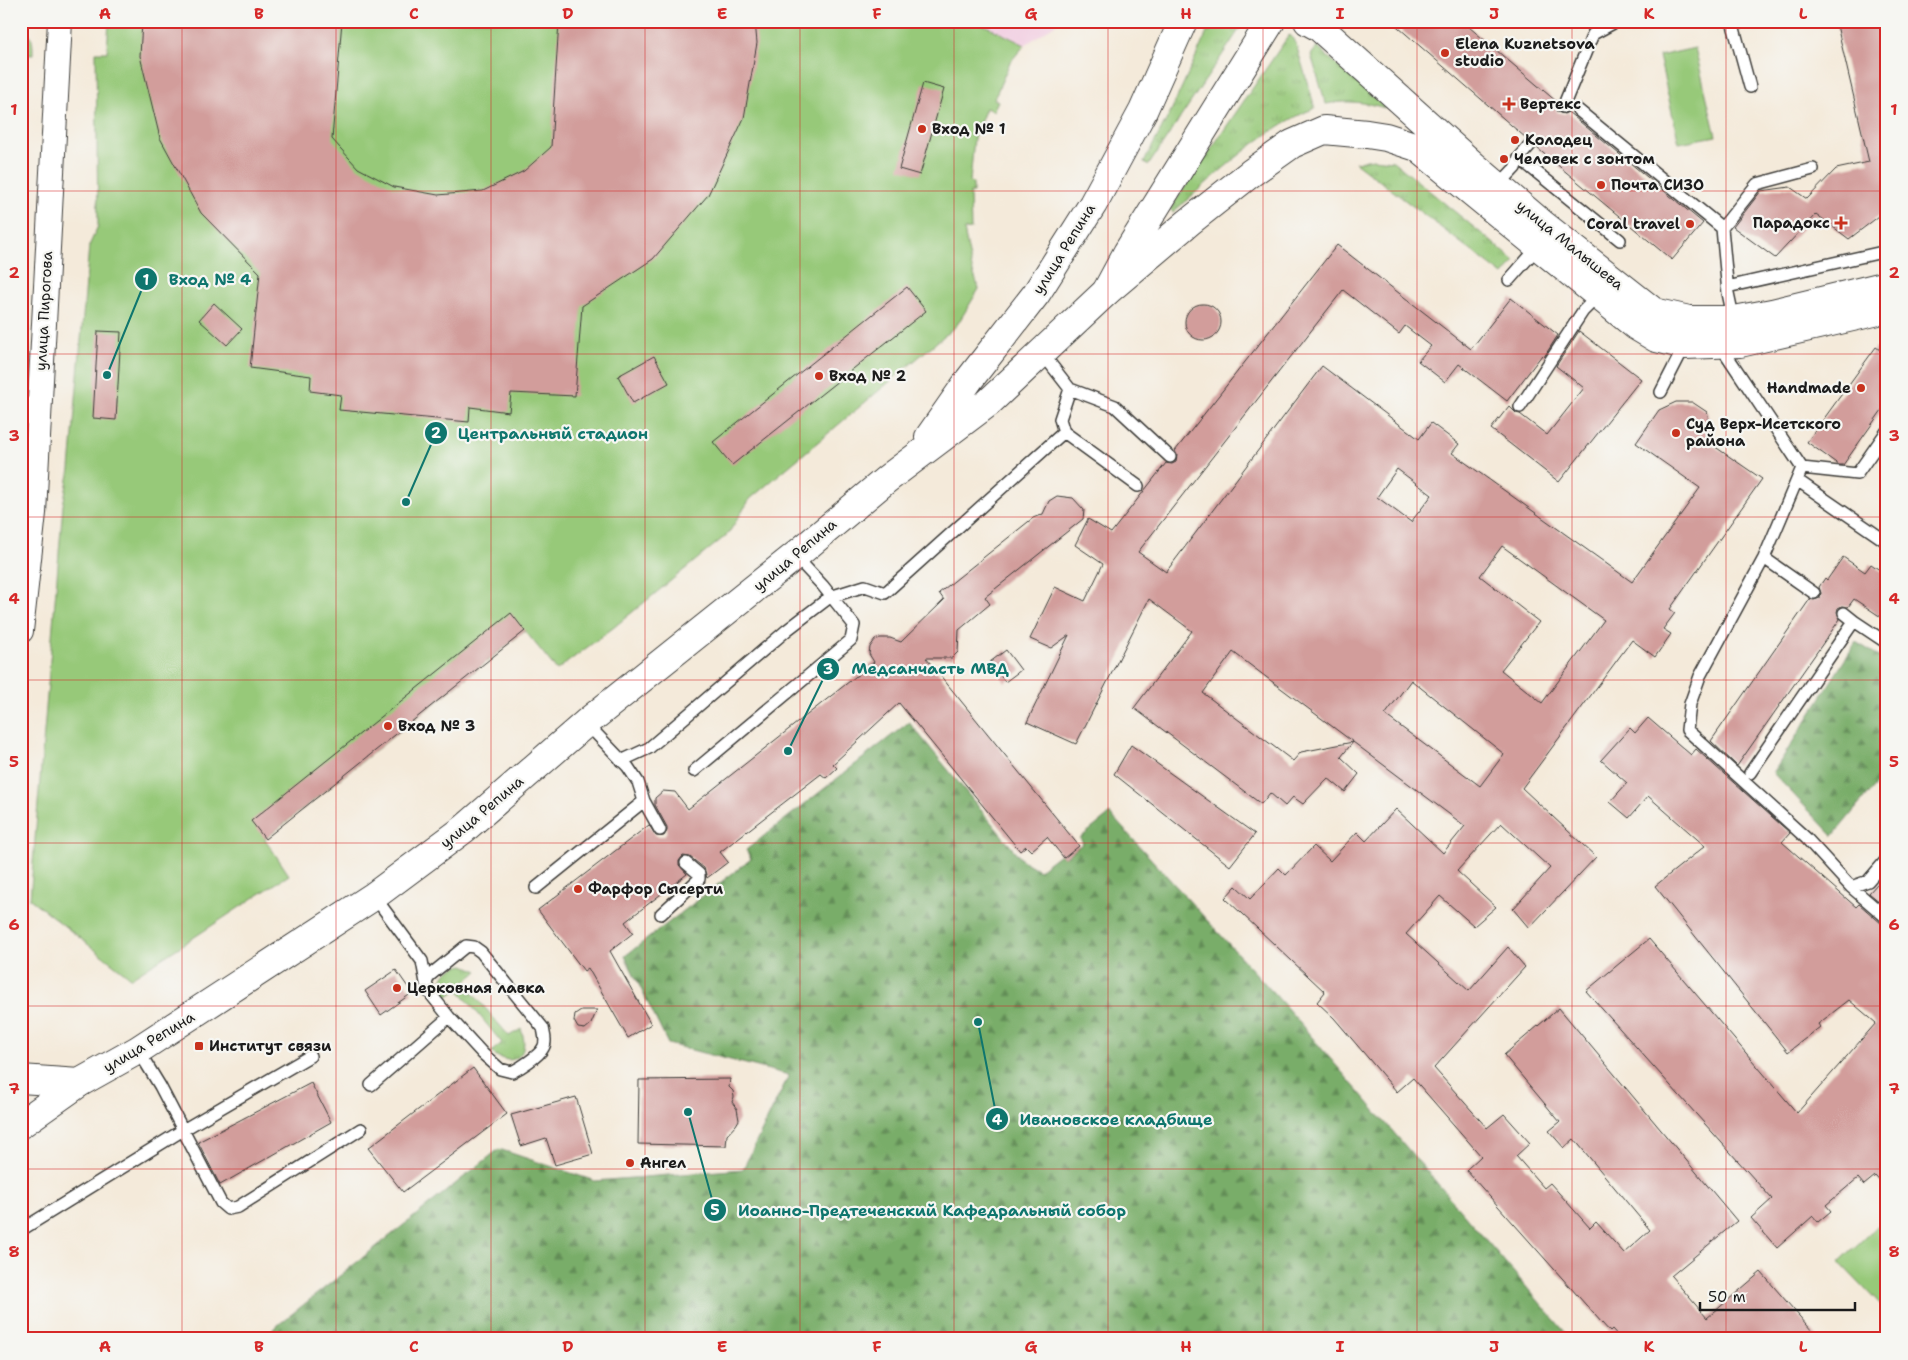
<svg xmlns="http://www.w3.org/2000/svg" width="1908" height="1360" font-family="'Shantell Sans',sans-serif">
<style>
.built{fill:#f2cfe2}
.grass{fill:url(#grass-tufts);stroke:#5a724a}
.forest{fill:url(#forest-firs);stroke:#4a6442}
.pitch{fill:#97c979;stroke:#5a724a}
.building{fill:#d29d9b;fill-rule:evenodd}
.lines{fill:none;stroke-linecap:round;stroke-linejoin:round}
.service-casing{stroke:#3c3b38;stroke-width:14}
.minor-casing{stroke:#3c3b38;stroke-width:26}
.secondary-casing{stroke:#3c3b38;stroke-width:30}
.primary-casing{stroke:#3c3b38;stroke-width:30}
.service{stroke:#fff;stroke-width:11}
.minor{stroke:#fff;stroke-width:24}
.secondary{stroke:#fff;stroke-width:28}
.primary{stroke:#fff;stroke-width:28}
.grid{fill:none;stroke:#d62828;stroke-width:1;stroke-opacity:0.55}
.poi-dot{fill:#c8321e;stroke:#f6f6f2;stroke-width:2}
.labels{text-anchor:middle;stroke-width:4.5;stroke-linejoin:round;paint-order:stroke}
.poi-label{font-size:15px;font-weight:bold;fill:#1c1c1c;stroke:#f6f6f2;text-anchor:start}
.street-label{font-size:15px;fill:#1c1c1c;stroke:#f6f6f2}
.leader{fill:none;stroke:#0f766e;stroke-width:2}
.callout-dot{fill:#0f766e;stroke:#f6f6f2;stroke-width:2}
.mark-label{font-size:15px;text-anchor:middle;font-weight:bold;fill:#fff}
.callout-label{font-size:16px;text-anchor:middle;font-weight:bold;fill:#0f766e;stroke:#f6f6f2;stroke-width:4.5;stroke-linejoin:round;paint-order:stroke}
.neatline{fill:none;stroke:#d62828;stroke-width:2}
.grid-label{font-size:16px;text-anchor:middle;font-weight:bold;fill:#d62828}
</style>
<defs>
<pattern id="grass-tufts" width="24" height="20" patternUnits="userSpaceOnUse" patternTransform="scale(1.25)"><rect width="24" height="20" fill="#97c979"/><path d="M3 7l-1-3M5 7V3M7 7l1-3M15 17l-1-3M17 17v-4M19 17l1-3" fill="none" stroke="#82ac68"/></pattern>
<pattern id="forest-firs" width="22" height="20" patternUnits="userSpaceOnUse" patternTransform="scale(1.25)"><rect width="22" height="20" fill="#79ad69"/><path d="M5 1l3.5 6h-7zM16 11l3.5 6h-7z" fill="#628c56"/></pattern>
</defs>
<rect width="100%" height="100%" fill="#f6f6f2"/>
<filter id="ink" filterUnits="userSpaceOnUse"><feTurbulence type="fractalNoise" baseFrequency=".02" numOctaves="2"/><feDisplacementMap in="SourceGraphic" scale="10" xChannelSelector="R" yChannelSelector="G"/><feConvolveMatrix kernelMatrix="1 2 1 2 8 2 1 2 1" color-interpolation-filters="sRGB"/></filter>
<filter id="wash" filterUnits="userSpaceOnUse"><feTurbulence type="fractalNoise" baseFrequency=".0096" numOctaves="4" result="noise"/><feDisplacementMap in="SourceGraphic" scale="20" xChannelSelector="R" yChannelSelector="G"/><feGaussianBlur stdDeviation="1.12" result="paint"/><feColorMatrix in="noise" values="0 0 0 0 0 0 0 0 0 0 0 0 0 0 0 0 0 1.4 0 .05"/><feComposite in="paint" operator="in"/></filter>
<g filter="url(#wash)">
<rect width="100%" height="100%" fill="#f4eada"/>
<path class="built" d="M976 21H1060L1025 45Z"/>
<path class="grass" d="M1216 21H1245L1148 166 1144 162 1170 113 1208 30Z
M21 27C33 34 33 42 33 55L21 54Z
M1289 35 1295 41 1315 108C1262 129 1216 176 1173 212L1170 209Z
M1317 47 1385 108C1364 102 1347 100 1326 104L1311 55Z
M1373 159 1393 161 1515 261 1503 275 1355 162Z
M464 965 478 971 464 983 509 1036 521 1029C531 1055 513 1070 491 1052L502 1043 458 989 445 998C437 979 445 968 464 965Z"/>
<path class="forest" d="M1856 642 1887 661V771L1833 836 1773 773Z
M909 722 1022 860 1039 870 1060 854 1065 858 1083 843 1080 838 1110 814 1280 1000 1571 1339H273V1329L499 1149 595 1181 743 1169 789 1075 668 1044 625 956 751 859 746 850Z"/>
<path class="pitch" d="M109 21H976L1025 45 1010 62 994 99 998 101 993 111 986 108 974 138 970 182 973 183V193H970L971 229 964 230 972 269 979 289 957 325 750 499 728 534 613 628 557 670 525 631 265 839 289 875C236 909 184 945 131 978L30 899 63 505 70 469 89 246 98 226 96 52H107Z
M1695 48 1716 136 1679 143 1659 56Z
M1877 1226 1887 1236V1312L1839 1262Z"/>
<g id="blocks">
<path class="building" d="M142 21H342L332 139 358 168 394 187 438 195 483 191 524 171 551 147 559 21H755L757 43 744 118 708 195 653 259 582 306 575 396 511 393 509 412 470 407 469 422 339 410 341 395 310 391 311 376 250 368 260 273 201 213 160 138 140 56Z
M1391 21H1462L1557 102 1556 108 1557 112 1564 114 1568 112 1703 223 1672 260 1537 148 1539 141 1536 137 1530 136 1526 138Z
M1836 21H1887V210L1849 239 1816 214 1775 258 1733 227 1761 191 1790 187 1807 199 1836 169 1869 162Z
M923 83 944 89 920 175 899 169Z
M1337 245 1471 349 1511 298 1558 335 1544 357 1542 355 1507 401 1459 364 1445 382 1418 361 1431 346 1405 326 1399 334 1343 290 1138 552 1166 572 1322 366 1419 439 1431 423 1459 444 1452 453 1632 582 1700 488 1636 443 1659 410 1676 402H1692L1707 412 1711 427V444L1762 479 1670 609 1675 613 1663 629 1671 634 1655 657 1632 640 1522 788 1596 857 1529 928 1513 909 1550 868 1501 823 1457 871 1496 907 1474 926 1440 896 1406 934 1469 991 1508 947 1525 967 1434 1068 1487 1128 1504 1114 1530 1143 1516 1156 1544 1188 1550 1183 1590 1228 1596 1222 1624 1253 1650 1230 1574 1139 1564 1148 1549 1131 1560 1122 1504 1055 1559 1008 1737 1221 1671 1276 1707 1318 1761 1272 1819 1339H1620L1612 1330 1610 1332 1466 1170 1481 1156 1413 1078 1397 1092 1334 1018 1317 1002 1325 992 1225 898 1236 886 1250 899 1279 868 1286 875 1314 846 1330 861 1357 832 1366 841 1396 809 1443 853 1465 826 1353 742 1341 757 1359 774 1345 792 1328 778 1303 804 1293 797 1285 806 1270 793 1261 804 1134 708 1192 631 1149 599 1076 744 1027 722 1069 635 1051 648 1030 639 1055 587 1085 601 1103 564 1075 545 1088 519 1111 533 1166 463 1172 464 1176 462 1177 455 1175 451ZM1397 469 1432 495 1411 522 1377 497ZM1502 546 1604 620 1542 703 1501 670 1539 622 1480 576ZM1233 652 1270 680 1353 742 1301 752 1293 761 1203 693ZM1411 680 1504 754 1480 786 1385 715Z
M907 287 926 311 732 465 713 442Z
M214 303 242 329 227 345 199 320Z
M1185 322a18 18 0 1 1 36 0a18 18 0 1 1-36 0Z
M98 331 121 332 116 420 93 418Z
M1579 331 1641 379 1559 482 1491 429 1509 406 1516 413 1520 414 1547 435 1584 388 1556 366Z
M1876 347 1887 355V403L1843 465H1839L1807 442Z
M654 356 669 383 633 403 618 376Z
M1057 496 1073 498 1084 510 1083 519 985 597 990 604 959 630 958 652 952 658H926L1079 846 1064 858 1047 837 1031 851 1026 846 1020 851 899 703 833 764 837 768 826 778 821 774 720 852 728 862 707 878 704 868 690 857 683 856 679 861V865L687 874 625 922 633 933 610 951 651 1024 628 1038 588 968 584 971 538 910 649 825 656 836H664L667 831V827L655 805V798L663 791 675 792 688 809 874 662 869 654 870 647 875 640 880 638H890L901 642 944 600 939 593 1033 518 1043 514 1049 501Z
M1843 557 1865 572 1871 564 1887 575V621L1854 599 1848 607 1842 606 1838 608 1837 612 1840 619 1737 766 1711 741 1810 599 1814 600 1820 598 1821 593 1819 587 1825 578 1827 580Z
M511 613 525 631 265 839 251 821Z
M1006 650 1021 670 1005 682 990 662Z
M1648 718 1691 755 1696 749 1790 833 1782 842 1856 907 1859 904 1882 924 1887 925V1189L1875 1176 1864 1185 1858 1178 1826 1205 1831 1211 1818 1222 1813 1216 1777 1248 1751 1218 1772 1199 1586 991 1649 939 1797 1113 1876 1023 1849 1000 1818 1024 1820 1027 1788 1052 1655 886 1705 846 1648 796 1629 818 1610 802 1627 783 1601 760 1630 728 1635 733Z
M1131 745 1255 834 1230 866 1114 774Z
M1887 873V908L1869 893Z
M396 970 412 993 381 1015 365 991Z
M581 1010H597L591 1024 585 1029 578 1028 574 1021 575 1014Z
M473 1068 507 1114 403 1192 368 1148Z
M730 1079 729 1087 733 1091 734 1097 732 1102 737 1109 739 1120 736 1125 727 1135 726 1146 638 1144 639 1080Z
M311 1083 331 1122 220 1185 198 1142Z
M576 1097 593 1154 555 1165 546 1138 521 1146 511 1115Z"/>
</g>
</g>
<g filter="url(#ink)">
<use href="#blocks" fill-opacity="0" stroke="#3c3b38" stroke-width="1"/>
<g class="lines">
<g class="service-casing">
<path id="service" d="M1732 21 1750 87
M1563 107 1593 34 1617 21
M1578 110 1722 228
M1519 158 1620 240
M1498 186 1515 168 1519 158 1532 143
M1509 280 1538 247
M1727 287 1887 251
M1734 321 1728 293 1722 228 1757 184 1813 169
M1720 345 1802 468 1764 558 1700 676 1690 704 1687 730 1806 838 1851 887 1887 918
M1042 353 1070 389 1115 406 1170 457
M1661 392 1685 345
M1520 407 1583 311 1600 294
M1064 432 1138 486
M1802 468 1857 474 1887 431
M1797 480 1887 542
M1764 558 1814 593
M1854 621 1887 643
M621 761 649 748 787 630 830 597 865 586 885 593 1064 432 1060 419 1070 389
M694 771 851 640 854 625 823 586 795 556
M1750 773 1854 621 1844 613
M644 801 660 830
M1851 887 1868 881 1887 859
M536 888 644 801 638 782 628 767 586 723
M374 896 422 961 426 983 429 992 449 1017 483 1054 500 1069 512 1072C520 1068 539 1056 543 1048 547 1042 544 1034 543 1028L481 952 474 947 466 946 429 976 426 983
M661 914 699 879V874L686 863
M138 1050 160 1086 221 1203 228 1209 238 1207 361 1129
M371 1085 449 1017
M21 1230 183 1130 310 1056"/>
</g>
<g class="minor-casing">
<path id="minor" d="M21 631 34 513 60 21"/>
</g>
<g class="secondary-casing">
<path id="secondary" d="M1308 21 1319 27 1474 166 1541 223 1654 312 1689 320H1734L1772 313 1887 285
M1106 292 1189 222 1251 173 1292 144 1324 130 1367 134 1386 137 1417 147 1636 326 1656 338 1685 345 1740 343 1887 309
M21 1079 79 1083"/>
</g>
<g class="primary-casing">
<path id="primary" d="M929 437 969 380 1036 294 1093 204 1143 111 1183 21
M21 1124 79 1083 138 1050 374 896 464 829 586 723 795 556 887 479 988 403 1106 292 1127 253 1271 21"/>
</g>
<use href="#service" class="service"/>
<use href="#minor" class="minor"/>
<use href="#secondary" class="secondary"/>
<use href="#primary" class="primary"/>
</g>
</g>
<path class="grid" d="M182 21V1339M336 21V1339M491 21V1339M645 21V1339M800 21V1339M954 21V1339M1108 21V1339M1263 21V1339M1417 21V1339M1572 21V1339M1726 21V1339M21 191H1887M21 354H1887M21 517H1887M21 680H1887M21 843H1887M21 1006H1887M21 1169H1887"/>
<g class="poi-dot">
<circle cx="1445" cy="53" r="5"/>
<path d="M1506.5 96.5h5v5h5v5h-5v5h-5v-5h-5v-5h5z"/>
<circle cx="922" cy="129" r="5"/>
<circle cx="1515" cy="140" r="5"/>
<circle cx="1504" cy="159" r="5"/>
<circle cx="1601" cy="185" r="5"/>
<path d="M1838.5 215.5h5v5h5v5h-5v5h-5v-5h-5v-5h5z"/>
<circle cx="1690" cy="224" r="5"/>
<circle cx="819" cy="376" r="5"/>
<circle cx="1861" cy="388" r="5"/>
<circle cx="1676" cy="433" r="5"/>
<circle cx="388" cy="726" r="5"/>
<circle cx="578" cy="889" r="5"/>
<circle cx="397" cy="988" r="5"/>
<rect x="194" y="1041" width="10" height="10" rx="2.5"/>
<circle cx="630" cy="1163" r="5"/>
</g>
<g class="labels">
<g class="poi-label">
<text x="1455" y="49">Elena Kuznetsova<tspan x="1455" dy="17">studio</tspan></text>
<text x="1520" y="109">Вертекс</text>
<text x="932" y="134">Вход № 1</text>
<text x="1525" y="145">Колодец</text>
<text x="1514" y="164">Человек с зонтом</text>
<text x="1611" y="190">Почта СИЗО</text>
<text x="1830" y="228" text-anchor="end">Парадокс</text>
<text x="1680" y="229" text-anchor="end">Coral travel</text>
<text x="829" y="381">Вход № 2</text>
<text x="1851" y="393" text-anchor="end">Handmade</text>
<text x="1686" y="429">Суд Верх-Исетского<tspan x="1686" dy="17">района</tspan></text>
<text x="398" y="731">Вход № 3</text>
<text x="588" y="894">Фарфор Сысерти</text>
<text x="407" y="993">Церковная лавка</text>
<text x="209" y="1051">Институт связи</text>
<text x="640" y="1168">Ангел</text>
</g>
<g class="street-label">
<text transform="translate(1570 245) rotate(39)" y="5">улица Малышева</text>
<text transform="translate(1064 249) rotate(-58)" y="5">улица Репина</text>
<text transform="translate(44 311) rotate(-87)" y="5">улица Пирогова</text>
<text transform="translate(795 555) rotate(-40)" y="5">улица Репина</text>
<text transform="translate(482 812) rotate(-40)" y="5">улица Репина</text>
<text transform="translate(149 1042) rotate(-31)" y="5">улица Репина</text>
</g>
</g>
<path class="leader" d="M107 375L146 279M406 502L436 433M788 751L828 669M978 1022L997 1119M688 1112L715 1210"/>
<g class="callout-dot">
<circle cx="107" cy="375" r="5"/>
<circle cx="406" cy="502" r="5"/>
<circle cx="788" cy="751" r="5"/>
<circle cx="978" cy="1022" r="5"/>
<circle cx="688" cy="1112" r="5"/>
<circle cx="146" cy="279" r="12"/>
<circle cx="436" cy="433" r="12"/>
<circle cx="828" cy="669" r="12"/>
<circle cx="997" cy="1119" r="12"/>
<circle cx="715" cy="1210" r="12"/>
</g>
<g class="mark-label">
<text x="146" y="285">1</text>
<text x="436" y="438">2</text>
<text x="828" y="674">3</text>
<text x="997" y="1125">4</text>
<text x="715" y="1215">5</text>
</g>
<g class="callout-label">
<text x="210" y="285">Вход № 4</text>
<text x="553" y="439">Центральный стадион</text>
<text x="930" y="674">Медсанчасть МВД</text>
<text x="1116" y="1125">Ивановское кладбище</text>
<text x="932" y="1216">Иоанно-Предтеченский Кафедральный собор</text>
</g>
<rect width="1908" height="1360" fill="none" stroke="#f6f6f2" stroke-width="55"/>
<path d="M1700 1302v8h155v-8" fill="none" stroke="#1c1c1c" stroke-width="2.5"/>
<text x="1708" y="1302" font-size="15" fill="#1c1c1c" stroke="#f6f6f2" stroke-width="4" paint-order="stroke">50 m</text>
<rect x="28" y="28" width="1852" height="1304" class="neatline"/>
<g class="grid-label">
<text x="105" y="19">A</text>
<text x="259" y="19">B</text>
<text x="414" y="19">C</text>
<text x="568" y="19">D</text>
<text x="722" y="19">E</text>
<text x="877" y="19">F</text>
<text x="1031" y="19">G</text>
<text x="1186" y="19">H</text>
<text x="1340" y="19">I</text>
<text x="1494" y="19">J</text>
<text x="1649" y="19">K</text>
<text x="1803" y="19">L</text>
<text x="14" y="115">1</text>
<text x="1894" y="115">1</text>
<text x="14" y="278">2</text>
<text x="1894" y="278">2</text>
<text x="14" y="441">3</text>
<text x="1894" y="441">3</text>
<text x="14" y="604">4</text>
<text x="1894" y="604">4</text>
<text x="14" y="767">5</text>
<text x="1894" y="767">5</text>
<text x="14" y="930">6</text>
<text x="1894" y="930">6</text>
<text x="14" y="1094">7</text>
<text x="1894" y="1094">7</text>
<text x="14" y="1257">8</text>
<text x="1894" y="1257">8</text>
<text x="105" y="1352">A</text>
<text x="259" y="1352">B</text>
<text x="414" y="1352">C</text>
<text x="568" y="1352">D</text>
<text x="722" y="1352">E</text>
<text x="877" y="1352">F</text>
<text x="1031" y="1352">G</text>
<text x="1186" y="1352">H</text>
<text x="1340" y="1352">I</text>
<text x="1494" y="1352">J</text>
<text x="1649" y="1352">K</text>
<text x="1803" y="1352">L</text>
</g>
</svg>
